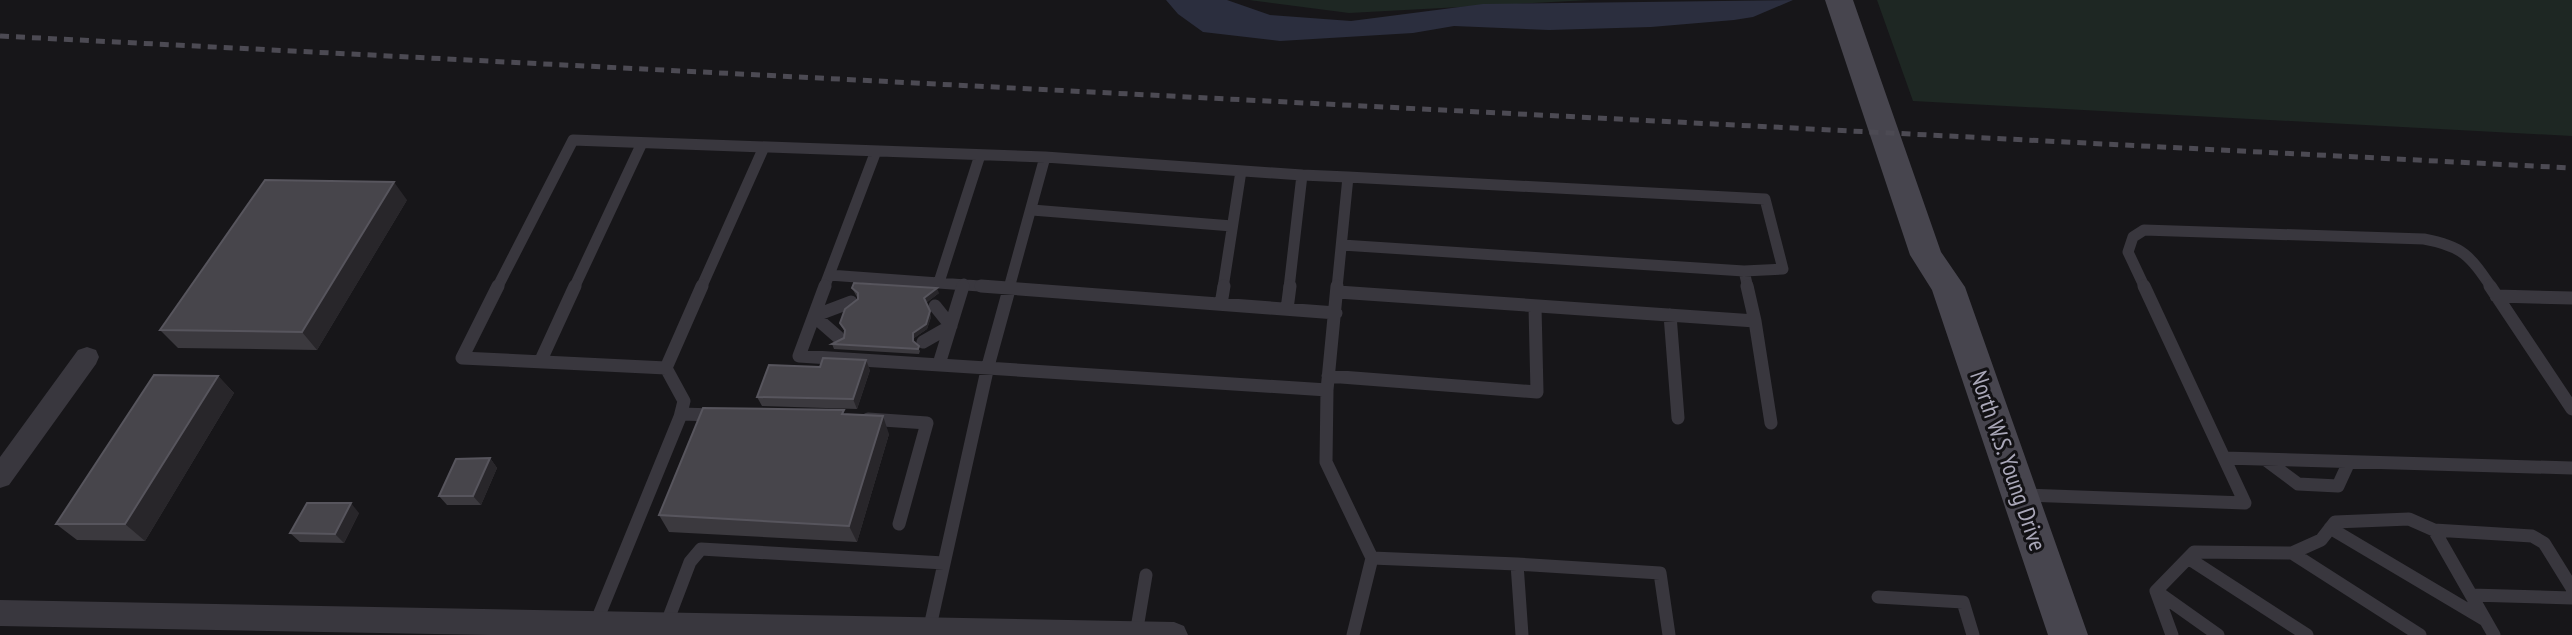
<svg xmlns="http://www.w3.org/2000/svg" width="2572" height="635" font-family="'PT Sans Narrow',sans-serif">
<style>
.green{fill:#1e2723}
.water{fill:#2b2e3e}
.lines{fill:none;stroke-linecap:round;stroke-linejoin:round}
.service-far1{stroke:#39373e;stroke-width:11}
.service{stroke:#39373e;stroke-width:13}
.minor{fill:#39373e;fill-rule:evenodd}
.secondary{fill:#47454e;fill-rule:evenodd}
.rail{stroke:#4c4a53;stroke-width:5;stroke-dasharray:9 7;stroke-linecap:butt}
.wall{fill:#3b393e}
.shaded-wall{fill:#28262a}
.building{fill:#47454b;stroke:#57555d;stroke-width:2}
.labels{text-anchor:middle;stroke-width:6;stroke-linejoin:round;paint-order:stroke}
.street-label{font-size:24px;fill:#aaa8b9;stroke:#121114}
</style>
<rect width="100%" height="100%" fill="#171619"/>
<path class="green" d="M1249 0H1590L1349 13Z
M1877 0H2572V136L1913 101Z"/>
<path class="water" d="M1166 0H1227L1270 15 1351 21 1483 4 1793 0 1753 17 1734 20 1651 27 1549 30 1454 26 1413 33 1280 41 1203 32 1178 14Z"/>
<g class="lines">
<path class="service-far1" d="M1302 175 1348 177 1337 288
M1032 210 1232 226
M1342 245 1744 271 1783 269 1765 199 1348 177
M1744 271 1748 288
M829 275 1007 288
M939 282 980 155
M497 288 573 140 1045 157
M574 288 642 143
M701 288 764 147
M824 288 876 151
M963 288 964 284
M1009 288 1045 157 1302 175 1289 288
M1223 288 1241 171
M2145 288 2128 252 2133 237 2144 230 2424 239C2463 246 2470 256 2492 288"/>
<path class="service" d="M498 286 462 358 666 368
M825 286 799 356 1327 390
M981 286 1336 313
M1337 286 1327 390 1326 462 1372 558
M1747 286 1755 321
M2490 286 2572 409
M1338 292 1755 321 1771 423
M2496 296 2572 298
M1221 304 1224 286
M1287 309 1290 286
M1670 315 1678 418
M838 337 814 316 851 302
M923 342 951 326 935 306
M541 360 575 286
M939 364 963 286
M666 368 702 286
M1328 376 1537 392 1535 307
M681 414 714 415
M868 419 927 423 899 524
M2224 458 2572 468
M2266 460 2298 484 2338 486 2349 462
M2023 495 2245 503 2144 286
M2330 528 2485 620
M2434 530 2494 635
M2292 553 2420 635
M2188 558 2307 635
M1517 564 1660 573 1669 635
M2156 591 2218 635
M2471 595 2572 598
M1878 597 1963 602 1973 635
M595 625 680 417 684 401 666 368
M666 625 690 562 701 549 944 563
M929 631 988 366 1010 286
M1136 634 1146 575
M1353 635 1372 558 1517 564 1522 635
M2172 635 2156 591 2194 552 2292 553 2321 540 2335 522 2409 519 2434 530 2532 536 2544 543 2572 588"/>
<path class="minor" d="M87 347 96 350 99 357 96 364 9 485 0 488V457L78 350Z
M0 600 1174 622 1184 626 1188 635H490L0 626Z"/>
<path class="secondary" d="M1825 0H1853L1941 252 1965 287 2088 635H2048L1932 290 1910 255Z"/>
<path class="rail" d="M0 36 2572 168"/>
</g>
<path class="wall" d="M407 200 317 350 178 348 160 330Z
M852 288 939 293 926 303 931 317 927 329 914 338V342L920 351 919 354 834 349 832 344 844 338 845 332 840 323 858 299Z
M870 370 857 409 762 406 757 397Z
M218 376 234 393 145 541 77 540 56 524Z
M846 415 889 434 857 542 669 532 659 515Z
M490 458 497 468 481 505H447L439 496Z
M359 513 344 543 300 542 290 533Z"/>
<path class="shaded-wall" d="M394 182 407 200 317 350 302 332Z
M937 288 939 293 926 303 924 298Z
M930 311 931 317 927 329 914 338V346L913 341V333Z
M866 360 870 370 857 409 853 399Z
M218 376 234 393 145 541 125 524Z
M883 416 889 434 857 542 849 526Z
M490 458 497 468 481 505 473 496Z
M351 503 359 513 344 543 335 534Z"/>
<path class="building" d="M265 180 394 182 302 332 160 330Z
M854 283 937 288 924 298 930 311 926 324 913 333V341L919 346 918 349 832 344 844 338 845 330 840 323 845 309 858 299V293L852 288Z
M823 358 866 360 853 399 757 397 769 365 820 367Z
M154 375 218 376 125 524H56Z
M703 408 844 410 842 414 883 416 849 526 659 515Z
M490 458 473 496H439L456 459Z
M307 503H351L335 534 290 533Z"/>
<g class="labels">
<g class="street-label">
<text transform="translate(2008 461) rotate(71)" y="8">North W.S. Young Drive</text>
</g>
</g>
</svg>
